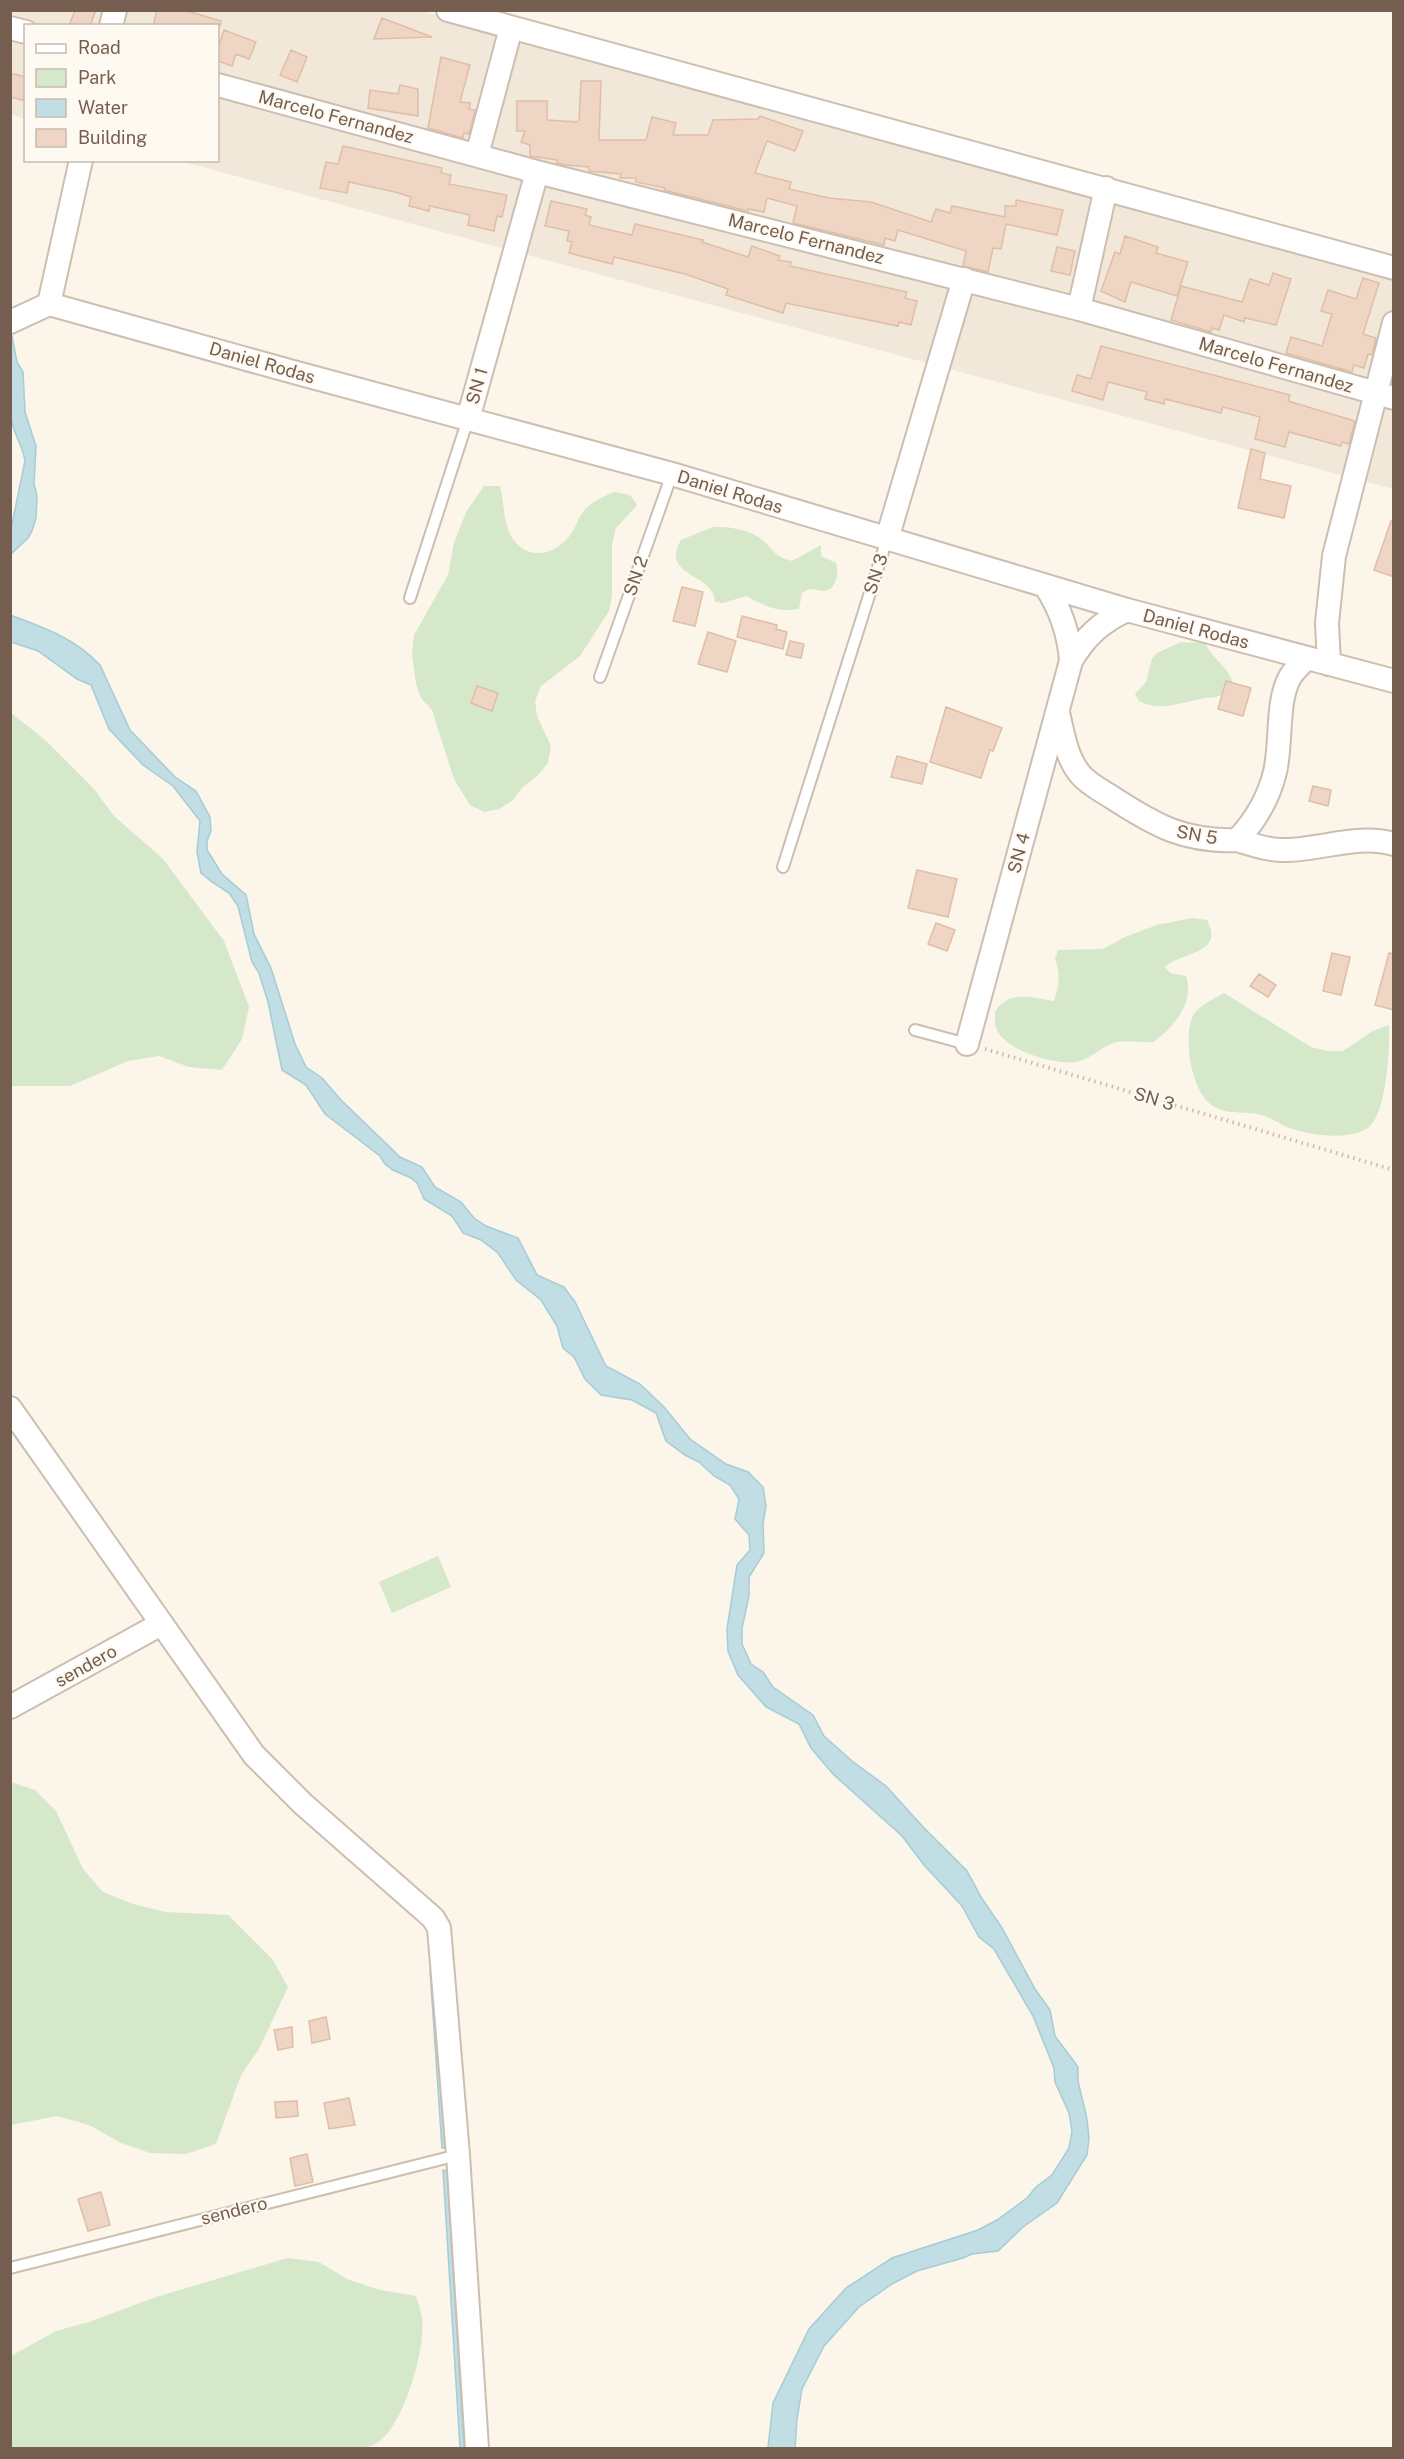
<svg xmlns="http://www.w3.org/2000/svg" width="1404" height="2459" font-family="'Public Sans',sans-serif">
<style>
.residential{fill:#f2e8d9}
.green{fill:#d5e8c9}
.water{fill:#c0dee4;stroke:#a6ccd5;stroke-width:1.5}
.building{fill:#efd6c4;stroke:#e0bea5;stroke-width:1.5}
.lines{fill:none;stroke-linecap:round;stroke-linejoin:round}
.service-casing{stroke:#cdbeb1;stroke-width:14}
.minor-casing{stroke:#cdbeb1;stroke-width:26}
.path{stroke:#d4baa6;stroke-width:4;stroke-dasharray:1.5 4.5;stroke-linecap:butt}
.service{stroke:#fff;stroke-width:10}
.minor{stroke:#fff;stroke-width:22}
.labels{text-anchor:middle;stroke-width:4.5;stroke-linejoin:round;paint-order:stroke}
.street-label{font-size:18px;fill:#755e4f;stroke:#fef9f1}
</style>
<rect width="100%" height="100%" fill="#fbf5ea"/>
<path class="residential" d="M10 11H423L1393 278V489L180 161 218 160V26H26L25 119 11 114Z"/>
<path class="green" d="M484 486H500C504 501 503 517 509 532 521 558 547 559 566 540 575 532 576 521 583 512 590 502 603 497 614 492L630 495 637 505 616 528 612 544V596L609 611 580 656 541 686 535 701 537 716 551 746 548 763 537 776 523 787 512 801 499 809 484 812 470 805 454 779 432 710 421 698 416 684 412 654 414 635 448 575 454 543 466 512Z
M713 527C728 526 749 530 761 539 774 549 772 556 792 561L821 545V556L836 563C839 573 837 579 832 588L825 591 809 589 802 593 799 609C778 613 763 605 746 596L723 603 715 602C715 573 659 577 681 540Z
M1181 642 1205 643C1212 659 1228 666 1233 683 1230 687 1227 692 1223 694 1216 699 1208 697 1200 699 1178 703 1160 712 1139 701L1135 694 1146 682 1152 659 1157 653Z
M10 712 44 739 94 789 114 816 163 859 224 941 249 1007 242 1039 222 1070 189 1067 159 1056 128 1061 70 1086H11Z
M1192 918 1207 920C1225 955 1182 951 1165 967L1170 973 1186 976C1195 1003 1174 1026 1154 1042 1142 1043 1129 1040 1117 1042 1103 1045 1093 1057 1080 1061 1059 1067 1006 1051 997 1030 994 1024 995 1018 995 1012 1009 989 1033 998 1054 1001 1059 986 1061 974 1055 959L1058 950 1103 949 1125 937 1157 925Z
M1224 993 1311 1047 1327 1051H1343L1373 1031 1389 1025C1390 1048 1387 1109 1370 1126 1352 1142 1307 1135 1287 1127 1278 1123 1271 1118 1262 1115 1244 1110 1226 1117 1209 1103 1191 1088 1182 1034 1194 1014 1200 1005 1215 998 1224 993Z
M438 1556 451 1587 392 1613 379 1582Z
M11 1782 35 1790 56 1811 83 1869 103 1892 133 1904 166 1912 228 1915 273 1960 288 1987 259 2049 241 2075 216 2144 186 2154 150 2153 119 2142 89 2125 57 2116 11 2125Z
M288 2258 319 2262 347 2279 380 2290 416 2296C418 2303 421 2311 422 2318 426 2348 405 2419 382 2439 378 2443 371 2446 366 2448H11V2356L56 2331 89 2322 156 2297Z"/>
<path class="water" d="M11 331 17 362 23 372 25 412 36 446 34 484 37 496 36 518 32 531 28 538 11 554V529L25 461C23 446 14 435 11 419Z
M10 615C43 627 76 639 100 665L130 730 175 777 196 791 210 817 211 831 207 841V850L222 874 246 895 254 934 271 968 295 1044 306 1067 322 1078 341 1100 400 1157 422 1167 435 1187 461 1202 474 1218 486 1226 518 1238 537 1275 564 1287 575 1302 606 1366 640 1384 664 1407 690 1439 726 1464 748 1472 763 1487 766 1506 763 1524 764 1553 749 1577V1596L742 1628V1644L751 1664 763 1672 773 1687 813 1715 824 1736 852 1761 886 1786 924 1828 967 1871 981 1897 1002 1928 1035 1989 1050 2010 1055 2036 1078 2067V2081L1087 2119 1089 2138 1087 2155 1057 2203 1023 2227 998 2251 972 2254 963 2258 917 2271 892 2284 859 2307 824 2346 802 2389 797 2419 795 2448H768L773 2403 809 2329 846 2288 892 2258 978 2230 997 2220 1027 2198 1036 2187 1052 2175 1069 2148 1072 2131 1069 2113 1055 2082 1054 2068 1033 2016 994 1949 979 1937 962 1906 924 1865 902 1836 833 1774 811 1748 799 1724 766 1707 738 1675 728 1651 727 1629 737 1565 750 1550 749 1535 735 1519 739 1499 730 1485 714 1476 699 1462 685 1455 666 1441 656 1413 632 1400 601 1395 585 1379 574 1357 563 1348 557 1326 541 1300 516 1280 498 1253 481 1240 463 1233 452 1216 424 1199 417 1183 411 1178 393 1170 385 1164 380 1156 325 1114 306 1085 282 1070 268 1002 259 973 252 962 238 906 229 893 212 882 201 873 197 852 200 821 173 786 143 765 109 729 91 685 77 679 38 651 11 642Z
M430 1970H432L445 2148H442Z
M443 2170 447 2171 464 2448H460Z"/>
<path class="building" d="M75 10H96L90 26H69Z
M157 10H184L221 21 220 26H153Z
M382 18 432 37 374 39Z
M224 30 256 42 249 59 236 54 232 66 218 61V48Z
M291 50 307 57 297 82 280 75Z
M441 57 470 65 460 102 470 103 469 109 475 110 469 134 464 133 463 138 428 128Z
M10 73 26 77V101L10 97Z
M581 81H601L599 140H646L652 117 676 123 673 135H708L713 120 758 119 760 116 803 131 795 151 767 141 755 173 791 182 789 189 829 198 871 202 931 222 936 209 950 213 952 206 1005 217V206H1016V200L1063 210 1057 235 1006 224 1001 249 993 248 988 272 963 266 966 251 898 230 895 241 885 238 884 245 793 223 797 206 767 198 764 212 748 209V211L664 190 665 188 636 182V178H620L621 174 589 171V167L565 165 557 163V160L530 156V145L521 142 525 131H517V101H547V120L577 122 579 120Z
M400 85 418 89V116L368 108 370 90 398 94Z
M343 146 442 168 441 173 451 175 449 184 507 195 502 217 497 216 494 231 468 225 470 215 430 206 429 211 409 206 411 197 395 192 349 182 347 193 320 188 326 162 338 164Z
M551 201 587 209 585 215 591 217 589 225 632 235 635 224 703 240 702 242 748 257 752 246 780 256 778 260 791 262 790 266 907 292 905 298 917 301 911 325 899 322 898 326 786 303 783 313 726 295 728 289 685 274 614 257 612 264 569 253 572 242 567 241 569 231 545 226Z
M1125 236 1158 247 1156 253 1188 262 1177 296 1131 282 1125 302 1101 291 1115 252 1120 254Z
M1057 247 1075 251 1070 275 1051 271Z
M1273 273 1291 279 1276 325 1245 318 1244 322 1224 315 1219 330 1212 328 1211 332 1171 320 1181 286 1242 302 1250 279 1269 285Z
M1363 278 1379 283 1363 334 1376 338 1372 355 1368 354 1364 368 1354 365 1352 372 1286 353 1291 337 1322 346 1332 314 1321 311 1328 290 1356 299Z
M1101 346 1290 395 1288 401 1355 421 1349 444 1342 442 1341 446 1289 432 1285 447 1255 439 1260 417 1223 407 1221 413 1165 399 1164 404 1145 399 1147 392 1108 382 1103 400 1072 391 1077 375 1091 379Z
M1251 449 1265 453 1260 479 1291 486 1284 518 1238 508Z
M1391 521H1394V577L1374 570Z
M682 587 703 592 695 626 673 621Z
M742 616 777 625 776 629 787 632 783 649 737 637Z
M708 632 736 641 727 672 698 664Z
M790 641 804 644 801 658 786 655Z
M1226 681 1251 688 1243 716 1218 709Z
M477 686 498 693 492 711 471 703Z
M946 707 1002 728 993 751 990 750 981 778 930 762Z
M897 756 927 764 922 784 891 777Z
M1313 786 1331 790 1328 806 1309 801Z
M917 870 957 879 948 917 908 908Z
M936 923 955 930 947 951 928 944Z
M1332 953 1350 957 1341 995 1323 991Z
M1389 953 1394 954V1010L1375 1005Z
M1259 974 1276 985 1268 997 1250 986Z
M326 2017 330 2039 312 2043 309 2021Z
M292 2027 293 2047 278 2050 274 2030Z
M349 2098 355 2125 329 2129 324 2103Z
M297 2101 298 2116 276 2118 275 2102Z
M307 2154 313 2182 295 2186 290 2158Z
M101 2192 110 2225 88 2231 78 2199Z"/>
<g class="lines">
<g class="service-casing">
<path id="service" d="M410 598 468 419
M600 677 672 474
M783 867 887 539
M915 1030 967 1044
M10 2268 458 2155"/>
</g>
<g class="minor-casing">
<path id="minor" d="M448 10 1394 268
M111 26 115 10
M10 28 26 32
M218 85 537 172 1079 309 1394 398
M477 155 511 28
M49 304 81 160
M1079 309 1106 188
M10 322 49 304 286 370 672 474 1127 610 1394 681
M468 419 537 172
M887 539 964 279
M1046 587C1061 610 1069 634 1071 661
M1329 664 1327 623 1334 556 1394 323
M1058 713C1063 733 1066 757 1080 774 1088 784 1102 791 1113 798 1156 826 1185 842 1237 840 1255 821 1269 797 1275 772 1282 743 1276 702 1290 677 1294 670 1301 665 1305 659
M1237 840C1254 845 1270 851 1287 850 1323 849 1359 834 1394 844
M967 1044 1071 661C1085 637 1101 622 1127 610
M10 1408 254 1755 303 1804 433 1918 439 1928 458 2155 477 2448
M10 1707 161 1624"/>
</g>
<path class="path" d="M985 1049 1394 1170"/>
<use href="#service" class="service"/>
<use href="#minor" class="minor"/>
</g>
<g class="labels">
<g class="street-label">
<text transform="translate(336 117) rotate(15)" y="6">Marcelo Fernandez</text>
<text transform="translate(806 239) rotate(14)" y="6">Marcelo Fernandez</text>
<text transform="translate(262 363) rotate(16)" y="6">Daniel Rodas</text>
<text transform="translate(1276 365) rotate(16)" y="6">Marcelo Fernandez</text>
<text transform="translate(477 386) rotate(-74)" y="6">SN 1</text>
<text transform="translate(730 492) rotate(17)" y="6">Daniel Rodas</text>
<text transform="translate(876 574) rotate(-72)" y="6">SN 3</text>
<text transform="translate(636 576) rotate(-71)" y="6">SN 2</text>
<text transform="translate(1196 629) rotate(15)" y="6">Daniel Rodas</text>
<text transform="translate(1197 835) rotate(10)" y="6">SN 5</text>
<text transform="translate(1019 853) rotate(-75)" y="6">SN 4</text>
<text transform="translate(1154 1099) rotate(17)" y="6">SN 3</text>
<text transform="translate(86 1666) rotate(-29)" y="6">sendero</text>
<text transform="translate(234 2211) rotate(-14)" y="6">sendero</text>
</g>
</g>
<rect width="1404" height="2459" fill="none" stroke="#755e4f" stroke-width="24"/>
<rect x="24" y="24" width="195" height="138" fill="#fef9f1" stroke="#c7bbb0" stroke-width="1.5"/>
<rect x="36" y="44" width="30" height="9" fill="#ffffff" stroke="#c7bbb0" stroke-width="1.5"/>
<text x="78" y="54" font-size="18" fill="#755e4f">Road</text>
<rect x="36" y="69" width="30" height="18" fill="#d5e8c9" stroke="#c7bbb0" stroke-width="1.5"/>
<text x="78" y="84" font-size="18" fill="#755e4f">Park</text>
<rect x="36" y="99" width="30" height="18" fill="#c0dee4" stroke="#c7bbb0" stroke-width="1.5"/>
<text x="78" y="114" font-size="18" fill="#755e4f">Water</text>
<rect x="36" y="129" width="30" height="18" fill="#efd6c4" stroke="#c7bbb0" stroke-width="1.5"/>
<text x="78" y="144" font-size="18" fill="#755e4f">Building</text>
</svg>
